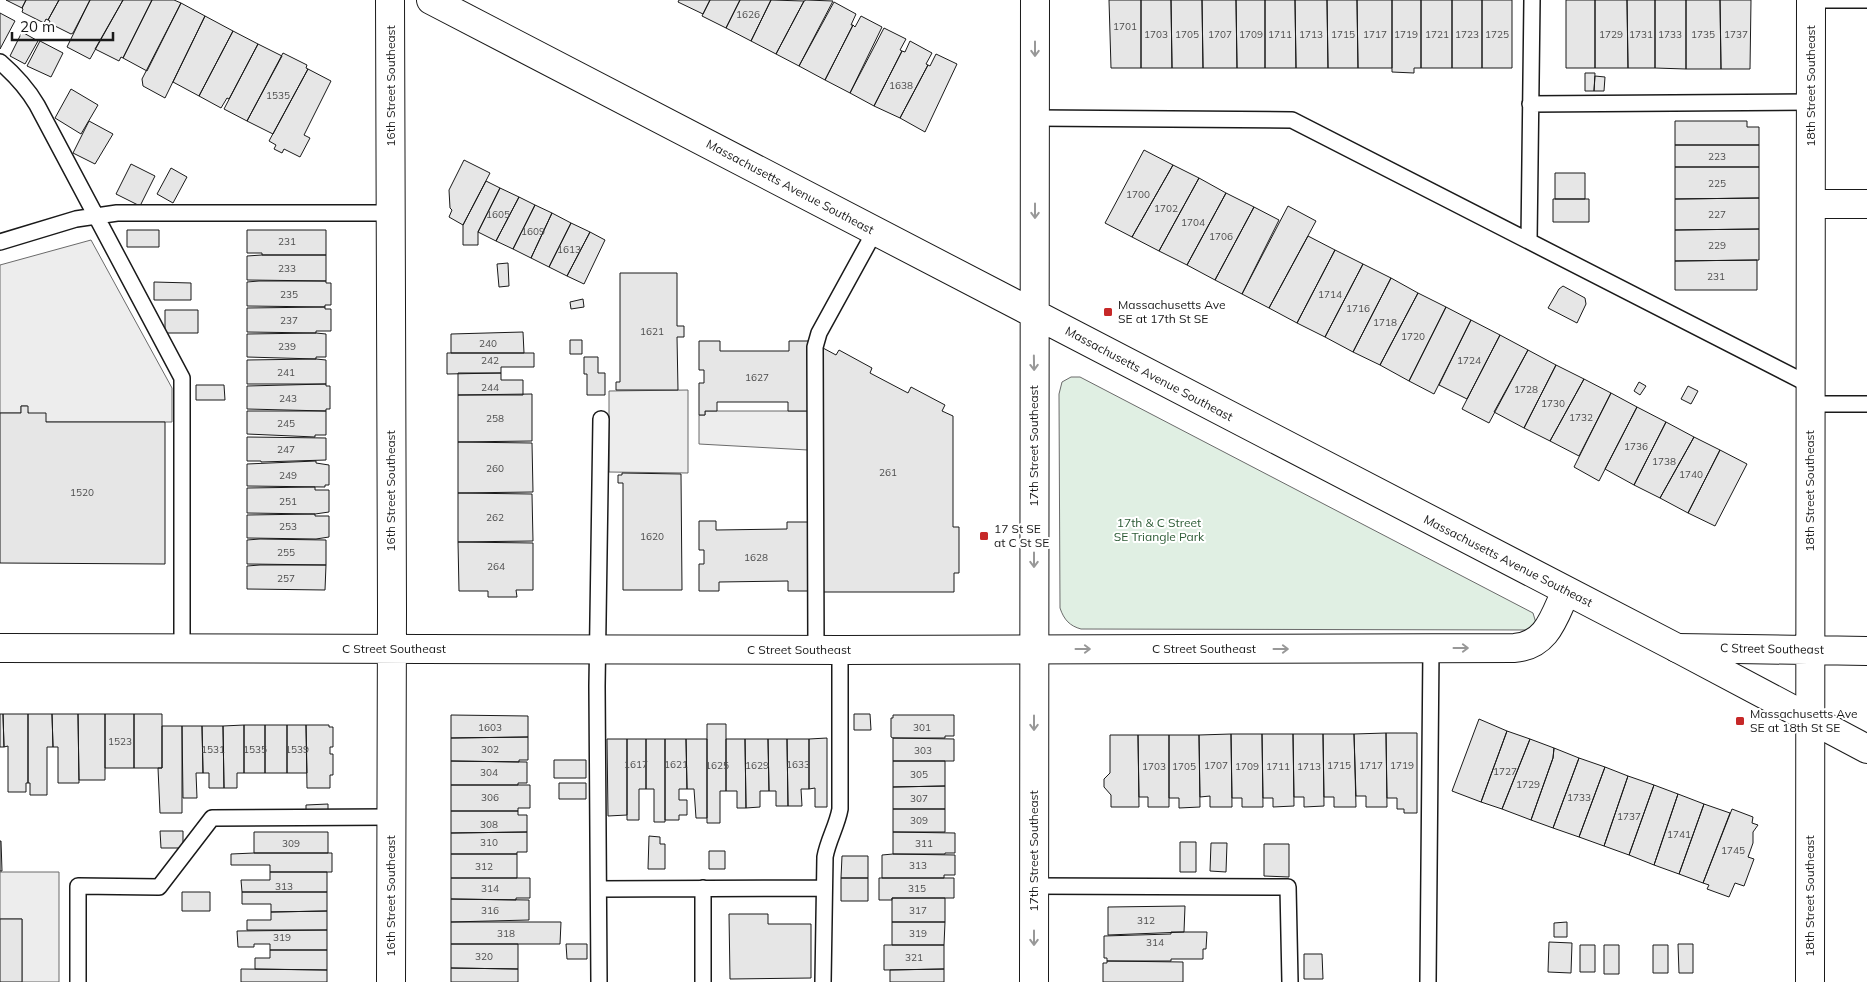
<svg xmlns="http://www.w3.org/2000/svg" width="1867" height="982" font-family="Mulish,sans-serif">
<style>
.green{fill:#e0efe3;stroke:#6a6a6a}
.parking{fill:#ededed;stroke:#6a6a6a}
.building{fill:#e6e6e6;stroke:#1a1a1a}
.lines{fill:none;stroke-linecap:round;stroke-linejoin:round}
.lane-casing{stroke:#1a1a1a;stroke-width:18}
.street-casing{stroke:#1a1a1a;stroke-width:30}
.secondary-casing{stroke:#1a1a1a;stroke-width:30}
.lane{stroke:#fff;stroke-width:15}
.street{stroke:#fff;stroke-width:28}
.secondary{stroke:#fff;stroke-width:28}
.oneway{stroke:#989898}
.poi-dot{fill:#c62828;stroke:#fff;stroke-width:2}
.labels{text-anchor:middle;stroke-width:4;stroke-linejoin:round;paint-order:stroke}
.number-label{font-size:10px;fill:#4d4d4d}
.street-label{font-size:12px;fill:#1a1a1a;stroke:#fff}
.poi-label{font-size:12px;fill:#1a1a1a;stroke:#fff;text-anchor:start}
.park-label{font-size:12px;fill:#2b5a34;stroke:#fff}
</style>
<rect width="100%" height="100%" fill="#fff"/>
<path class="green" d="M1071 377H1080L1533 613 1536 623 1529 630 1081 629C1070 626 1064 620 1060 608L1059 394 1062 382Z"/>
<path class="parking" d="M91 240 172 388V422H46L28 413 27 406H21V413H0V265Z
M688 390V473L609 472V391Z
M705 411H808V450L699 444V415H705Z
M0 872H59V982H22V919H0Z"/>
<path class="building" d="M6 0H26L22 8Z
M26 0H59L48 20 46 19 44 23 22 12 23 9 22 8Z
M59 0H90L73 33 71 34 49 23 50 21 48 20Z
M90 0H123L90 59 67 47Z
M123 0H152L123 58 121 57 119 61 95 49Z
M152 0H174L181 3 147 71 123 58Z
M679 0H710L703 14 678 2Z
M710 0H740L726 28 702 16Z
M740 0H771L751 41 726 28Z
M771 0 804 1 776 54 751 41Z
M806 0 833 1 799 66 776 54 804 1Z
M1109 0H1141V68H1111Z
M1141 0H1171L1172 68H1141Z
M1171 0H1202L1203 68H1172Z
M1202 0H1236L1237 68H1203Z
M1236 0H1265V68H1237Z
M1265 0H1295L1296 68H1265Z
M1295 0H1327L1328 68H1296Z
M1327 0H1357L1358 68H1328Z
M1357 0H1392V68H1358Z
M1392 0H1421V68H1414V73L1392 72Z
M1421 0H1452V68H1421Z
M1452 0H1482V68H1452Z
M1482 0H1512V68H1482Z
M1566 0H1595V68H1566Z
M1595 0H1627L1628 68H1595Z
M1627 0H1655V68H1628Z
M1655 0H1686V69L1655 68Z
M1686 0H1720L1721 69H1686Z
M1720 0H1751L1750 69H1721Z
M834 2 856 14 851 25H853L825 80 799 66Z
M181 3 205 16 165 98 143 86 142 79Z
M0 13 15 21 0 49Z
M205 16 233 31 199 96 173 82Z
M861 16 882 27 850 93 825 80 853 25 855 27Z
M884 28 906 39 900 50 902 51 874 106 850 93Z
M233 31 258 44 229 99 227 98 221 108 199 96Z
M22 32 38 41 25 64 10 56Z
M40 41 63 53 51 77 27 66Z
M910 41 932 53 926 64 928 65 900 118 874 106 902 51 905 52Z
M258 44 282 56 247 121 224 109Z
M283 53 307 65 306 68 308 69 273 134 247 121Z
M936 54 957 64 925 132 900 118 928 65 930 66Z
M308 69 331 81 304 135 310 138 300 157 284 149 282 153 274 149 276 145 269 141Z
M1585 73H1595L1594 91H1585Z
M1595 76 1605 77 1604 91H1594Z
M71 89 98 105 81 134 55 118Z
M89 121 113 134 95 164 73 153Z
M1675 121H1747V127H1759V145H1675Z
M1675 145H1759V167H1675Z
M1144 150 1173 165 1132 237 1105 223Z
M464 160 490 173 463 225 449 217 452 210 450 208 449 190Z
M131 164 155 176 140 206 116 194Z
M1173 165 1199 178 1159 251 1132 237Z
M1675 167H1759V198L1675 199Z
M171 168 187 177 173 203 157 194Z
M1555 173H1585V199H1555Z
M1199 178 1226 193 1187 265 1159 251Z
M486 181 500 188 478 232V245H463V225Z
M500 188 519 197 496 241 478 232Z
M1226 193 1254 207 1215 280 1187 265Z
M519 197 535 205 513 249 496 241Z
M1759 198V229L1675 230V199Z
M1553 199H1589V222H1553Z
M535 205 552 213 531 258 513 249Z
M1288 206 1316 221 1269 308 1242 294Z
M1254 207 1279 220 1242 294 1215 280Z
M552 213 571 223 549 267 531 258Z
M571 223 590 232 567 276 549 267Z
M1759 229V260L1675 261V230Z
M127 230H159V247H127Z
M247 230H326V255H262V253H247Z
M590 232 605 240 584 284 567 276Z
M1308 236 1335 250 1297 323 1269 308Z
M1335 250 1363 264 1325 337 1297 323Z
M262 255H326V281L247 280V256Z
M1757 260V290H1675V261Z
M508 263 509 286 499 287 497 264Z
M1363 264 1391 278 1353 352 1325 337Z
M620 273H677V326H684V337H677L678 390H616V382H620Z
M1391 278 1418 293 1380 365 1353 352Z
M259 281H326V283H331V305H325V307L247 306V282Z
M154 282 191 283V300H154Z
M1563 286 1585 298 1586 304 1577 323 1548 308 1559 289Z
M1418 293 1446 307 1409 381 1380 365Z
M583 299 584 307 571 309 570 302Z
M325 307V309H331V331H316V333L247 332V308Z
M1446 307 1471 320 1434 394 1409 381Z
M165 310H198V333H165Z
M1471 320 1500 335 1467 399 1439 385Z
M523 332 524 353H451V334Z
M316 333 326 334V357H316V359L247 357V334Z
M1500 335 1528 350 1489 423 1462 409Z
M570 340H582V354H570Z
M699 341H720V351H789V341H809V411H788V402H717V411H705V415H699V383H704V370H699Z
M823 348 836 355 839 350 872 368 870 373 908 393 911 387 945 405 942 411 953 416V527H959V573H954V592H823Z
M1528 350 1556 365 1524 428 1494 412Z
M447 353H534V367H501V373L447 374Z
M584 357H598V373H605V395H587V374H584Z
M316 359 326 360V384H247V360Z
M1556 365 1584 379 1550 441 1524 428Z
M458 373H501V380H523V395H458Z
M1584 379 1611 393 1579 456 1550 441Z
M1639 382 1646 386 1640 395 1634 391Z
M326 384V386H330V409H326V411L247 409V386Z
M196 385H224L225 400H196Z
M1688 386 1698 391 1691 404 1681 399Z
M1611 393 1637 407 1599 481 1574 467Z
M532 394V441L458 442V395Z
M21 406H28V413H46V422H165V564L0 563V413H21Z
M1637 407 1666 422 1634 485 1605 469Z
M247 411H326V435H315V437L247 434Z
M1666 422 1694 437 1660 498 1634 485Z
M247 437 326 438V460L261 462V461H247Z
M1694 437 1720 450 1688 513 1660 498Z
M458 442 532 443 533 492 458 493Z
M1720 450 1747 464 1715 526 1688 513Z
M316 461V463L329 465V485H325V487L247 486V464Z
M622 473 681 474 682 590H623V483H618V475H622Z
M315 487V490H329V512L315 514 247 513V488Z
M458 493 532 494 533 541 458 542Z
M315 514V516H329V537L316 539 247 538V515Z
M699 521H716V530L787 529V522H809V591H788V581L719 582V591H699V564H704V550H699Z
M260 539 326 540V565L247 564V540Z
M458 542 533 543V590H516L517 597H488V591H459Z
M260 565H326L325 590 247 589V566Z
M0 714H3L4 747H0Z
M3 714H28V783H26V792H8V746L4 747Z
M28 714H52L53 747H47V795H30V783H28Z
M52 714H78L79 783H58V747H53Z
M78 714H105V780H79Z
M105 714H134V768H105Z
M134 714H162V768H134Z
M854 714H870L871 730H854Z
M451 715 528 716V737L451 738Z
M893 715H954V736H945V738H893L891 737V718H893Z
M1479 719 1507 731 1481 802 1452 791Z
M707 724H726V791H720V823H707Z
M244 725V773H237V788H224L223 726Z
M244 725H265V773H244Z
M265 725H287V773H265Z
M287 725H306L307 773H287Z
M306 725H329V727H333V747H330V754H333V775H330V788H307Z
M162 726H182V813H160L158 768H162Z
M182 726H202L203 773H196L197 798H183Z
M202 726H223L224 788H209V773H203Z
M1507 731 1530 739 1502 809 1481 802Z
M1386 733 1387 807H1366V796H1356L1354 734Z
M1386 733H1417V813H1404V809H1397V798H1387Z
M1231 734 1232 807H1210V796L1200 797 1199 735Z
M1231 734H1262L1263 807H1242V798H1232Z
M1262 734H1293L1294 806 1273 807V798H1263Z
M1293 734H1323L1324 806 1304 807V797H1294Z
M1323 734H1354L1356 807H1334V797H1324Z
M1110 735H1138L1139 807H1111V795L1104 787V779L1110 773Z
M1138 735H1169V807H1148V797H1139Z
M1169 735H1199L1200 807 1179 808V798H1169Z
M528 737V760H519V762L451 761V738Z
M827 738V807H815V788L809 789V739Z
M893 738 954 739V761H893Z
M607 739H627V815L608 816Z
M627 739H646V789H639V820H627Z
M646 739H665V822H654V789H646Z
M665 739H686L687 789H679V800H687V815H679V820H665Z
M686 739H707V818H696L694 789H687Z
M726 739H745L746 808H737V791H726Z
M745 739H768L769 791H760V807L746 808Z
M768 739H787L788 806H776V791H769Z
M787 739H809V789H801L802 806H788Z
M1530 739 1554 748 1553 758 1531 820 1502 809Z
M1554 748 1579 758 1553 828 1531 820 1553 758Z
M1579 758 1605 767 1579 837 1553 828Z
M554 760H586V778H554Z
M451 761 527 762V783H518V785H451Z
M893 761H945V786L893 787Z
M1605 767 1628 776 1604 846 1579 837Z
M1628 776 1654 785 1629 855 1604 846Z
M559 783H586V799H559Z
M451 785H530V808H518V811H451Z
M1654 785 1678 794 1654 865 1629 855Z
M945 786V809H893V787Z
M1678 794 1704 804 1679 874 1654 865Z
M328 804V815H306V805Z
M1704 804 1730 813 1703 883 1679 874Z
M893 809H945V832H893Z
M1732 809 1753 817 1752 823 1758 825 1753 832V843L1748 857 1754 859 1744 886 1735 883 1729 897 1707 889 1709 885 1703 883Z
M451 811H518V815H527V832L451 833Z
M160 831H183V848H161Z
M254 832H328V853H254Z
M527 832V852H517V854H451V833Z
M893 832 955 833V853H945V854H893Z
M649 836 660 837V844H665V869H648Z
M0 841H1L2 871H0Z
M1180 842H1196V872H1180Z
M1211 843H1227L1226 872 1210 871Z
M1264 844H1289V877L1264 876Z
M709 851H725V869H709Z
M254 853H332V872H270V865H231V854Z
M451 854H517V878H451Z
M893 854 955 855V875H944V878H882V855Z
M842 856H868V878H841Z
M270 872H327V892H242L241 880H270Z
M451 878H530V898H516V900L451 899Z
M841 878H868V901H841Z
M879 878H954V898H892V900H879Z
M182 892H210V911H182Z
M242 892H327V911L271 912V904H242Z
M892 898H945V922H892Z
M451 899 529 900V920L451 922Z
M1185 906 1184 932 1108 935V907Z
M327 911V930H247V920H271V912Z
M729 914H768V924H811V978L730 979Z
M0 919H22V982H0Z
M451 922H561L560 944H451Z
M892 922H945L944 945H892Z
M1567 922V937H1554V923Z
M327 930V950H270V944H254V947H238L237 931Z
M1171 932H1207L1206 949H1203V959H1171V961H1107V958H1104V936L1171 934Z
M1549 942 1572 943 1571 973 1548 972Z
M451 944H518V969L451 968Z
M566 944H587V959H567Z
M1678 944H1693V973H1679Z
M884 945H944V969L884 970Z
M1580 945H1595V972H1580Z
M1604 945H1619V974H1604Z
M1653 945H1668V973H1653Z
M270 950H327V970L255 969V958H270Z
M1304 954H1322L1323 979H1304Z
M1107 961 1183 962V982H1103V963H1107Z
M451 968 518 969V982H451Z
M241 969 327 970V982H241Z
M944 969V982H890V970Z"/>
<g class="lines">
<g class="lane-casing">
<path id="lane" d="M1811 0H1866
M0 62C15 75 27 88 37 105L182 378V648
M1530 104 1811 102
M1035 118 1292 120 1810 385
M1529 241 1532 0
M0 242 76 219 117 213H391
M1810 404H1867
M816 650 815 347 819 333 875 231
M1034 886 1288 887 1290 982
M703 888V982
M599 889 823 888
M78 982V886L159 887 212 818 391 817
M599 982 597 686 601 419
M823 982 825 857C828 840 837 826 840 809V650
M1428 982 1431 648"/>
</g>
<g class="street-casing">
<path id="street" d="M390 0 392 610 391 982
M1811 204H1867
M0 648 840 650 1514 648C1547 646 1554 617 1566 591
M1677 648 1867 651
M1810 982 1811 0"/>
</g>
<g class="secondary-casing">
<path id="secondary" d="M431 0 1677 648 1867 749
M1034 982 1035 0"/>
</g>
<use href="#lane" class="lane"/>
<use href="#street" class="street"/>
<use href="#secondary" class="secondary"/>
</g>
<defs><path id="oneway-shaft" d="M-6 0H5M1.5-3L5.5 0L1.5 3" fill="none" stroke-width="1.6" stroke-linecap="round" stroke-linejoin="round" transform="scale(1.25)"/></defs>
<g class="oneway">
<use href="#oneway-shaft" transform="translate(1035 49) rotate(90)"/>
<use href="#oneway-shaft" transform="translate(1035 211) rotate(90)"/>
<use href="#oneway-shaft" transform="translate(1034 363) rotate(89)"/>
<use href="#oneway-shaft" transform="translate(1034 560) rotate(90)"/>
<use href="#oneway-shaft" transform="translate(1461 648)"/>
<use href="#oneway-shaft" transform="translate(1083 649)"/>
<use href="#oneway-shaft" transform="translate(1281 649)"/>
<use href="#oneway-shaft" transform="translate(1034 723) rotate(90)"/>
<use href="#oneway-shaft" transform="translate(1034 938) rotate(90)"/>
</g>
<g class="poi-dot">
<rect x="1103" y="307" width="10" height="10" rx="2.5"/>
<rect x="979" y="531" width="10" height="10" rx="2.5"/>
<rect x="1735" y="716" width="10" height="10" rx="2.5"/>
</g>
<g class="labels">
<g class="number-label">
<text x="748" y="18">1626</text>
<text x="1125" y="30">1701</text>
<text x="1156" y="38">1703</text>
<text x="1187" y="38">1705</text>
<text x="1220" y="38">1707</text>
<text x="1251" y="38">1709</text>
<text x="1280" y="38">1711</text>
<text x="1311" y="38">1713</text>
<text x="1343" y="38">1715</text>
<text x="1375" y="38">1717</text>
<text x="1406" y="38">1719</text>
<text x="1437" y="38">1721</text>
<text x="1467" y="38">1723</text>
<text x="1497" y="38">1725</text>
<text x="1611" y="38">1729</text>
<text x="1641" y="38">1731</text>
<text x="1670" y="38">1733</text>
<text x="1703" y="38">1735</text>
<text x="1736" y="38">1737</text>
<text x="901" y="89">1638</text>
<text x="278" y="99">1535</text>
<text x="1717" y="160">223</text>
<text x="1717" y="187">225</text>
<text x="1138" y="198">1700</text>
<text x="1166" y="212">1702</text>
<text x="498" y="218">1605</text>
<text x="1717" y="218">227</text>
<text x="1193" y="226">1704</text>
<text x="533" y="235">1609</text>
<text x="1221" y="240">1706</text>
<text x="287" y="245">231</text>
<text x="1717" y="249">229</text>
<text x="569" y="253">1613</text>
<text x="287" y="272">233</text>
<text x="1716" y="280">231</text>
<text x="289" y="298">235</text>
<text x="1330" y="298">1714</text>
<text x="1358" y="312">1716</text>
<text x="289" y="324">237</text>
<text x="1385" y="326">1718</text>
<text x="652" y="335">1621</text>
<text x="1413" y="340">1720</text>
<text x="488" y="347">240</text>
<text x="287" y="350">239</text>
<text x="490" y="364">242</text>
<text x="1469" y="364">1724</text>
<text x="286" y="376">241</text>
<text x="757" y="381">1627</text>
<text x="490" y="391">244</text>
<text x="1526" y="393">1728</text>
<text x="288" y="402">243</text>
<text x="1553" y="407">1730</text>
<text x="1581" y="421">1732</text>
<text x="495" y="422">258</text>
<text x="286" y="427">245</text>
<text x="1636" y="450">1736</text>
<text x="286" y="453">247</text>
<text x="1664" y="465">1738</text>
<text x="495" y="472">260</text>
<text x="888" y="476">261</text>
<text x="1691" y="478">1740</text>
<text x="288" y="479">249</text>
<text x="82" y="496">1520</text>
<text x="288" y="505">251</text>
<text x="495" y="521">262</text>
<text x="288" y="530">253</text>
<text x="652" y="540">1620</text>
<text x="286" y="556">255</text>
<text x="756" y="561">1628</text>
<text x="496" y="570">264</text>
<text x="286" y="582">257</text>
<text x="490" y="731">1603</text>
<text x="922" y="731">301</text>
<text x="120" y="745">1523</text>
<text x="213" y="753">1531</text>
<text x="255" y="753">1535</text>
<text x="297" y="753">1539</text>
<text x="490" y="753">302</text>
<text x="923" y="754">303</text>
<text x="636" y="768">1617</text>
<text x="676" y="768">1621</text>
<text x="798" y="768">1633</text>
<text x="717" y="769">1625</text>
<text x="757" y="769">1629</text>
<text x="1216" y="769">1707</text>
<text x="1339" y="769">1715</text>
<text x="1371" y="769">1717</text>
<text x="1402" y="769">1719</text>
<text x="1154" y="770">1703</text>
<text x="1184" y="770">1705</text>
<text x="1247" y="770">1709</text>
<text x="1278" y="770">1711</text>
<text x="1309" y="770">1713</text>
<text x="1505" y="775">1727</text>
<text x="489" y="776">304</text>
<text x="919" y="778">305</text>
<text x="1528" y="788">1729</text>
<text x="490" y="801">306</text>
<text x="1579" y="801">1733</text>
<text x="919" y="802">307</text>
<text x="1629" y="820">1737</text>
<text x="919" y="824">309</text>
<text x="489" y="828">308</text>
<text x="1679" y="838">1741</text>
<text x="489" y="846">310</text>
<text x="291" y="847">309</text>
<text x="924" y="847">311</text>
<text x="1733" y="854">1745</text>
<text x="918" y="869">313</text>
<text x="484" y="870">312</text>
<text x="284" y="890">313</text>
<text x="490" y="892">314</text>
<text x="917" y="892">315</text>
<text x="490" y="914">316</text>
<text x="918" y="914">317</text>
<text x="1146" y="924">312</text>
<text x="506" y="937">318</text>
<text x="918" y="937">319</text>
<text x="282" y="941">319</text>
<text x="1155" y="946">314</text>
<text x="484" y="960">320</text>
<text x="914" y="961">321</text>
</g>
<g class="street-label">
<text transform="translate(391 86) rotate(-90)" y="4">16th Street Southeast</text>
<text transform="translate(1811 86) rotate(-90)" y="4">18th Street Southeast</text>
<text transform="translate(790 187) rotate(28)" y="4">Massachusetts Avenue Southeast</text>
<text transform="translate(1149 374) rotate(28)" y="4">Massachusetts Avenue Southeast</text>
<text transform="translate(1034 446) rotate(-90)" y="4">17th Street Southeast</text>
<text transform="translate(391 491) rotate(-90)" y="4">16th Street Southeast</text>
<text transform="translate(1810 491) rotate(-90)" y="4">18th Street Southeast</text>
<text transform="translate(1508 561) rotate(27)" y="4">Massachusetts Avenue Southeast</text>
<text x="394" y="653">C Street Southeast</text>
<text x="1204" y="653">C Street Southeast</text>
<text transform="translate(1772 649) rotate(1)" y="4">C Street Southeast</text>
<text x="799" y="654">C Street Southeast</text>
<text transform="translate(1034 851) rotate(-90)" y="4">17th Street Southeast</text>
<text transform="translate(391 896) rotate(-90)" y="4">16th Street Southeast</text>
<text transform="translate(1810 896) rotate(-90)" y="4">18th Street Southeast</text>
</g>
<g class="poi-label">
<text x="1118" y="309">Massachusetts Ave<tspan x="1118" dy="14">SE at 17th St SE</tspan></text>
<text x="994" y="533">17 St SE<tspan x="994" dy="14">at C St SE</tspan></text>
<text x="1750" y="718">Massachusetts Ave<tspan x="1750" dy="14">SE at 18th St SE</tspan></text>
</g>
<g class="park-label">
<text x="1159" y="527">17th &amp; C Street<tspan x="1159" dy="14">SE Triangle Park</tspan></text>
</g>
</g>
<path d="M12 32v8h101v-8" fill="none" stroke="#1a1a1a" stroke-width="2.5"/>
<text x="20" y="32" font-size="15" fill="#1a1a1a" stroke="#ffffff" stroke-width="4" paint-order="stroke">20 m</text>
</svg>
